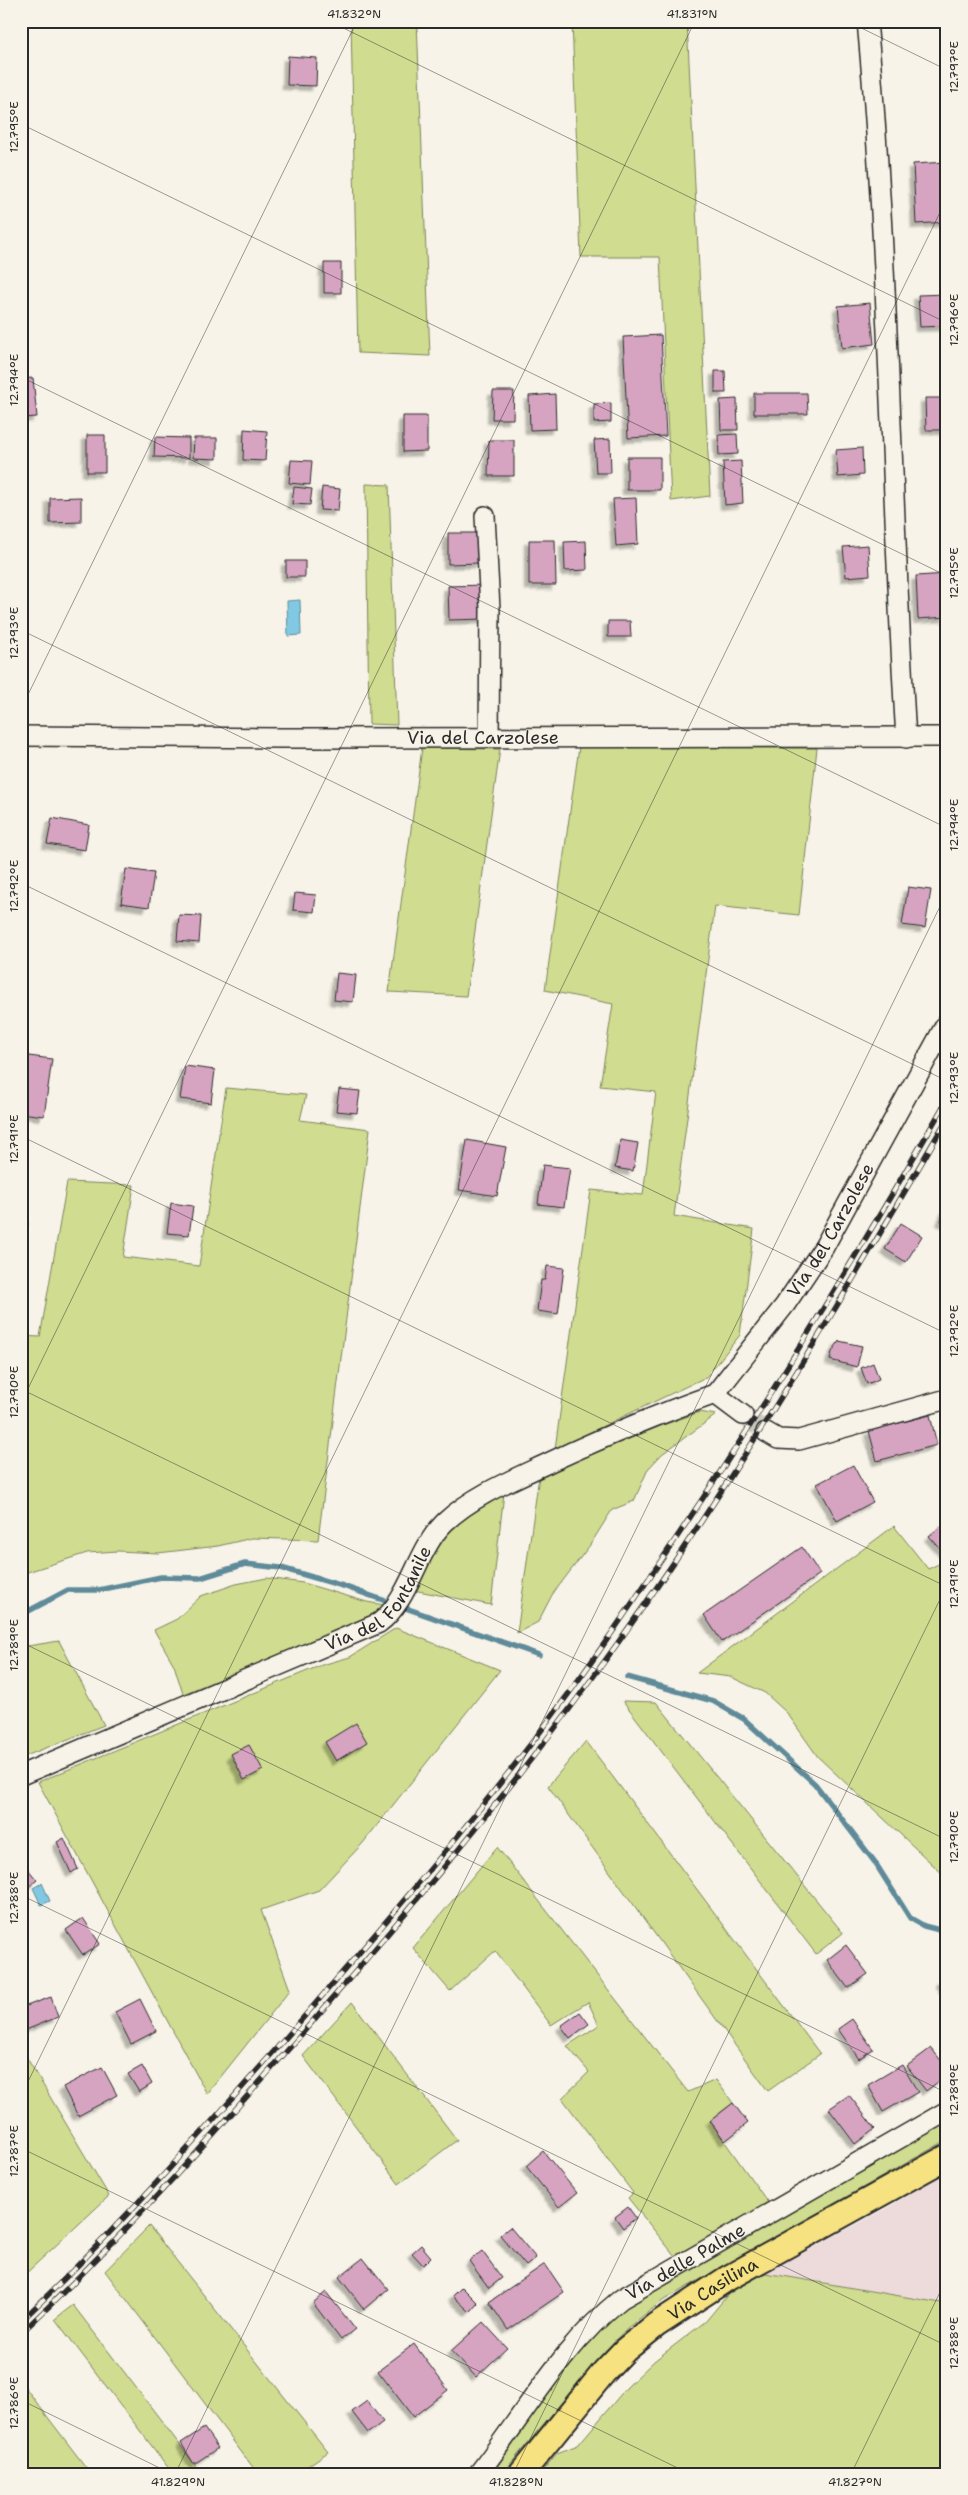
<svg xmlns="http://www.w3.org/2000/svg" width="968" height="2495" font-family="'Shantell Sans',sans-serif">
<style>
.built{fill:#eddbdc}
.green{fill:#d0dc8f;stroke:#7e845d}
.water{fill:#81c9e2;stroke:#5f8a99}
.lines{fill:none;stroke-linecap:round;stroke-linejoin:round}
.stream{stroke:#5f8a99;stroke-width:5.5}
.building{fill:#d6a4c1;stroke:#2b2b2b;filter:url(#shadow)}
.minor-tunnel{stroke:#cecbc2;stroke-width:19;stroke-dasharray:19 9;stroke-linecap:butt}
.minor-casing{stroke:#2b2b2b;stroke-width:22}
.major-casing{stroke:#2b2b2b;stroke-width:28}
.minor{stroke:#f7f3e8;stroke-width:19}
.major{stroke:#f6e281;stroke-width:24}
.rail-casing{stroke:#2b2b2b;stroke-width:5.5}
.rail{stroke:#f7f3e8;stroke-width:4;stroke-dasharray:11;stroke-linecap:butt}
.ticks{fill:none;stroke:#2b2b2b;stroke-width:1;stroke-opacity:0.45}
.labels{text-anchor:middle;stroke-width:4;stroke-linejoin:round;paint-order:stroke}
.street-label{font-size:18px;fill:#2b2b2b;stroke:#f7f3e8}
.neatline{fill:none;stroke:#2b2b2b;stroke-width:2}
.ticks-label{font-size:12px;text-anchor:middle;fill:#2b2b2b}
</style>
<defs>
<filter id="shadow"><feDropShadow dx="-4.5" dy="4.5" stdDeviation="1" flood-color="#0004"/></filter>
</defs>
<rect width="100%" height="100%" fill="#f7f3e8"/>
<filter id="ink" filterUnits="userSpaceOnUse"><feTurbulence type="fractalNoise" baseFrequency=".02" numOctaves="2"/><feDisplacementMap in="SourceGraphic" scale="10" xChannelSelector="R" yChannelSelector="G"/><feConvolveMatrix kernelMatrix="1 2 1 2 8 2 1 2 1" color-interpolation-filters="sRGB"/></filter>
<g filter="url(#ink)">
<path class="built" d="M947 2172V2304L765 2273 883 2210Z"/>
<path class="green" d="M351 21H417L430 356 358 353Z
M572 21H687L710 496 671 501 660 257H581Z
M366 484 389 485 397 725 369 724Z
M579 747 817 748 799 915 715 906 674 1216 754 1229 740 1335 706 1377 555 1449 591 1190 643 1195 656 1092 600 1086 613 1004 545 990Z
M422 748 500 749 466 996 389 992Z
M226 1088 306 1095 300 1120 370 1129 318 1540 252 1538 218 1546 158 1553 118 1551 87 1553 21 1574V1336L40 1337 67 1182 134 1185 123 1257 199 1266Z
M700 1412 716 1415 662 1454 648 1469 634 1501 612 1510 590 1545 552 1595 538 1622 517 1633 539 1476 663 1425Z
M504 1493 491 1605 413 1590 433 1547 459 1520Z
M894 1526 928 1569 947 1560V1878L818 1757 787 1713 765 1693 731 1677 697 1673Z
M267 1578 303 1583 367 1602 384 1605 365 1620 183 1694 174 1665 154 1630 177 1619 201 1596 236 1584Z
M396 1628 500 1670 363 1843 319 1890 261 1910 290 1990 207 2094 38 1782 322 1665 350 1657Z
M59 1641 104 1725 23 1757 21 1647Z
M623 1701 656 1702 843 1933 816 1954Z
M586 1741 820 2054 768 2091 548 1786Z
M497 1847 688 2092 716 2080 733 2103 710 2121 769 2204 736 2221 675 2256 628 2198 633 2193 562 2098 589 2072 567 2046 599 2025 588 2002 551 2025 495 1951 450 1991 413 1948Z
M352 2002 457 2140 399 2184 303 2056Z
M21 2048 109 2196 21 2278Z
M947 2121V2140L664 2300 627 2328 597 2360 502 2474H485L581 2352 618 2313 667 2278Z
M149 2226 328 2452 296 2474H258L105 2271Z
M765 2273 947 2304V2474H540L557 2453 578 2445 627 2387 654 2361 706 2321 730 2292Z
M73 2305 202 2474H173L55 2319Z
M21 2382 91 2474H21Z"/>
<path class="water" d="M300 600 301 635 288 636 287 601Z
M42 1883 50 1901 41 1905 33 1888Z"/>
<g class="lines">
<path class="stream" d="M21 1615 68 1590H99L161 1577 200 1578 245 1564 281 1568 343 1586 539 1655
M627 1677 713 1701 744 1719 815 1784 874 1861 910 1918 924 1926 947 1932"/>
</g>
<path class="building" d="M288 56 317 58 316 86 287 85Z
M947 162V222L916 224 913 164Z
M21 258 25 289 21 290Z
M324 263H341V293H324Z
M947 294V326L920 327 918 295Z
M870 303 874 344 842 348 838 306Z
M661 335 666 436 628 438 623 337Z
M715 371H725L726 393H715Z
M33 378 37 417 21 418V379Z
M493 391H514L513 419H492Z
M754 393H807L808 414H754Z
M555 394 556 429 530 430 529 396Z
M925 398H947V430H926Z
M737 399 738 430H721L720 400Z
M611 403V422L594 423V404Z
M403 416H427V451L403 452Z
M244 429 267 431 265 461 243 460Z
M737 434 738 454 719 455 718 435Z
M87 435H105V472H87Z
M155 437 189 438V458L154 457Z
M194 438H217V459L193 458Z
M610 439 611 473H596L594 440Z
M489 440H514V476H488Z
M862 448 863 475 838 477 836 450Z
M627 457H660V490H627Z
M291 460 312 461 310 485 289 483Z
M741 461 743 503 725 505 723 462Z
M294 487 312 489 310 505 292 504Z
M322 487 340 489 338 511 320 510Z
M81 497V522L50 523V498Z
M636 498 638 544 616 546 613 499Z
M448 533H479L480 563 448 564Z
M529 540H555L556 585H529Z
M586 541 587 570 565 571 564 542Z
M868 545 870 575 846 577 843 547Z
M286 561H305V577H286Z
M947 574V617L918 619 916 576Z
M485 585 486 619 449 620 448 586Z
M608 621H630L631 637H608Z
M52 818 89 825 85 850 47 844Z
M126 869 154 873 149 907 121 903Z
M908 887 931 890 925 928 902 925Z
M295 893 316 895 314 912 293 910Z
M179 915 201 916 199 943 177 941Z
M337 973 356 975 353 1002 334 1000Z
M21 1055 52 1059 44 1116 21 1113Z
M185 1066 215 1070 211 1103 180 1099Z
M339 1089 360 1091 357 1113 336 1111Z
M467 1140 506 1147 497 1196 459 1190Z
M620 1140 638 1143 633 1171 615 1168Z
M543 1165 570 1168 564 1207 538 1204Z
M171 1203 193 1206 189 1235 167 1233Z
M947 1206V1223L941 1221Z
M21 1222 28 1223 21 1267Z
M901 1223 922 1236 906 1262 885 1249Z
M547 1266 564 1268 558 1314 537 1311 541 1280H545Z
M839 1341 862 1346 857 1367 830 1360 832 1352Z
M873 1363 879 1379 867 1384 861 1368Z
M930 1415 937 1445 877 1461 869 1431Z
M853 1465 873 1502 837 1521 817 1484Z
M947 1521V1556L929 1536Z
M802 1547 820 1574 722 1642 704 1615Z
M356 1723 367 1742 336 1761 325 1742Z
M249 1745 263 1770 244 1780 231 1754Z
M64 1838 78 1869 71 1873 57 1842Z
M22 1862 37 1880 29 1887 21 1877Z
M83 1918 100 1944 83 1955 66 1930Z
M846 1945 868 1974 848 1988 827 1960Z
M947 1976V1992L939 1981Z
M51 1997 58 2017 26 2030 21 2016V2008Z
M140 1999 156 2031 131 2044 115 2012Z
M580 2012 589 2024 570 2038 561 2026Z
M852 2019 873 2049 859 2059 838 2029Z
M931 2048 947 2068V2075L926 2091 907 2066Z
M902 2065 918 2092 883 2112 868 2085Z
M142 2066 152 2084 139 2092 128 2074Z
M102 2067 117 2095 78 2116 63 2087Z
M849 2095 875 2129 855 2144 829 2109Z
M733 2103 748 2123 725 2141 710 2121Z
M543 2151 577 2193 559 2207 526 2166Z
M628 2207 636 2218 623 2228 615 2217Z
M510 2227 536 2258 526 2266 500 2235Z
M421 2245 431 2257 423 2265 412 2253Z
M482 2251 502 2278 489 2288 469 2261Z
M363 2258 388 2289 364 2309 339 2277Z
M545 2264 564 2292 508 2330 489 2302Z
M462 2287 478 2303 470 2312 453 2296Z
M326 2292 355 2329 341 2340 313 2303Z
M483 2322 507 2348 476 2377 451 2351Z
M414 2344 448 2390 413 2417 378 2371Z
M367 2401 383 2422 368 2433 352 2412Z
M204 2428 218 2448 194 2464 181 2443Z"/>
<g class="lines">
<path class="minor-tunnel" d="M743 1415 766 1432"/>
<g class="minor-casing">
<g id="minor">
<path d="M867 21C889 259 891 499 906 738"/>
<path d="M485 516 490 609 489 738"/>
<path id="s1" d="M21 736 283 738 947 737"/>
<path id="s2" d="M715 1394 785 1305 824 1247 947 1022"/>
<path d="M715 1394 743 1415"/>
<path d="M766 1432 778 1439 799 1440 947 1399"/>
<path id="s3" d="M21 1775 379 1623C411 1599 416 1550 445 1522 474 1495 514 1479 550 1462 604 1437 658 1414 715 1394"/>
<path id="s4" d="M478 2474C524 2415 562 2346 621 2299L947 2111"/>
</g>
</g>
<g class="major-casing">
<g id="major">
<path id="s5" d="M521 2474 604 2372 625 2350 656 2325 728 2278 947 2157"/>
</g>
</g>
<use href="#minor" class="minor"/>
<use href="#major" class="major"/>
<g class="rail-casing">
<path id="rail" d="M21 2321C117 2230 203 2132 290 2033 374 1936 459 1838 537 1736 587 1671 633 1602 679 1534 774 1393 862 1247 947 1100
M21 2333C120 2240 211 2138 300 2036 399 1921 498 1807 588 1684 720 1505 835 1312 947 1119"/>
</g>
<use href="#rail" class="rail"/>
</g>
</g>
<path class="ticks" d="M329 21 947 323M847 21 947 70M21 124 947 576M21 377 947 828M21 630 947 1081M21 709 357 21M21 883 947 1334M21 1136 947 1587M21 1389 947 1840M21 1403 695 21M21 1642 947 2093M21 1895 947 2346M21 2096 947 198M21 2148 690 2474M21 2400 172 2474M175 2474 947 892M513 2474 947 1585M851 2474 947 2278"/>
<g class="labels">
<g class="street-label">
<text dy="6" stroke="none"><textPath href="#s1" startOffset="462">Via del Carzolese</textPath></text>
<text dy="6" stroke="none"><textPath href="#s2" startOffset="201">Via del Carzolese</textPath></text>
<text dy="6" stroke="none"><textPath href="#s3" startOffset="405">Via del Fontanile</textPath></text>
<text dy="6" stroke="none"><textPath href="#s4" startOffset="301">Via delle Palme</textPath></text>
<text dy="6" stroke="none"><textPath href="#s5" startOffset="269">Via Casilina</textPath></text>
</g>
</g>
<rect width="968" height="2495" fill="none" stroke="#f7f3e8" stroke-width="55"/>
<rect x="28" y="28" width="912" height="2440" class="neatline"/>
<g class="ticks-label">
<text x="354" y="18">41.832°N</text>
<text x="692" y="18">41.831°N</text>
<text transform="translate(954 67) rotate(-90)" y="4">12.797°E</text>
<text transform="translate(14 127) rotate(-90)" y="4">12.795°E</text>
<text transform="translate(954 320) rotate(-90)" y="4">12.796°E</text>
<text transform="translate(14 380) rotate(-90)" y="4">12.794°E</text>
<text transform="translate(954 573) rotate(-90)" y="4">12.795°E</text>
<text transform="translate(14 633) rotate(-90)" y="4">12.793°E</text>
<text transform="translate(954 825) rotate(-90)" y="4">12.794°E</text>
<text transform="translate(14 886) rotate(-90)" y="4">12.792°E</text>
<text transform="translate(954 1078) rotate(-90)" y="4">12.793°E</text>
<text transform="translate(14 1139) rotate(-90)" y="4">12.791°E</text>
<text transform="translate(954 1331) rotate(-90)" y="4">12.792°E</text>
<text transform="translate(14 1392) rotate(-90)" y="4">12.790°E</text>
<text transform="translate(954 1584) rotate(-90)" y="4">12.791°E</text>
<text transform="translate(14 1645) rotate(-90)" y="4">12.789°E</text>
<text transform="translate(954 1837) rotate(-90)" y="4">12.790°E</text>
<text transform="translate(14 1898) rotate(-90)" y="4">12.788°E</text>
<text transform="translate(954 2090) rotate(-90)" y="4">12.789°E</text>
<text transform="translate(14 2151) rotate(-90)" y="4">12.787°E</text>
<text transform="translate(954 2343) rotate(-90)" y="4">12.788°E</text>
<text transform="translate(14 2403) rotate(-90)" y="4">12.786°E</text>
<text x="178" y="2486">41.829°N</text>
<text x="516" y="2486">41.828°N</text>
<text x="855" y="2486">41.827°N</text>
</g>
</svg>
